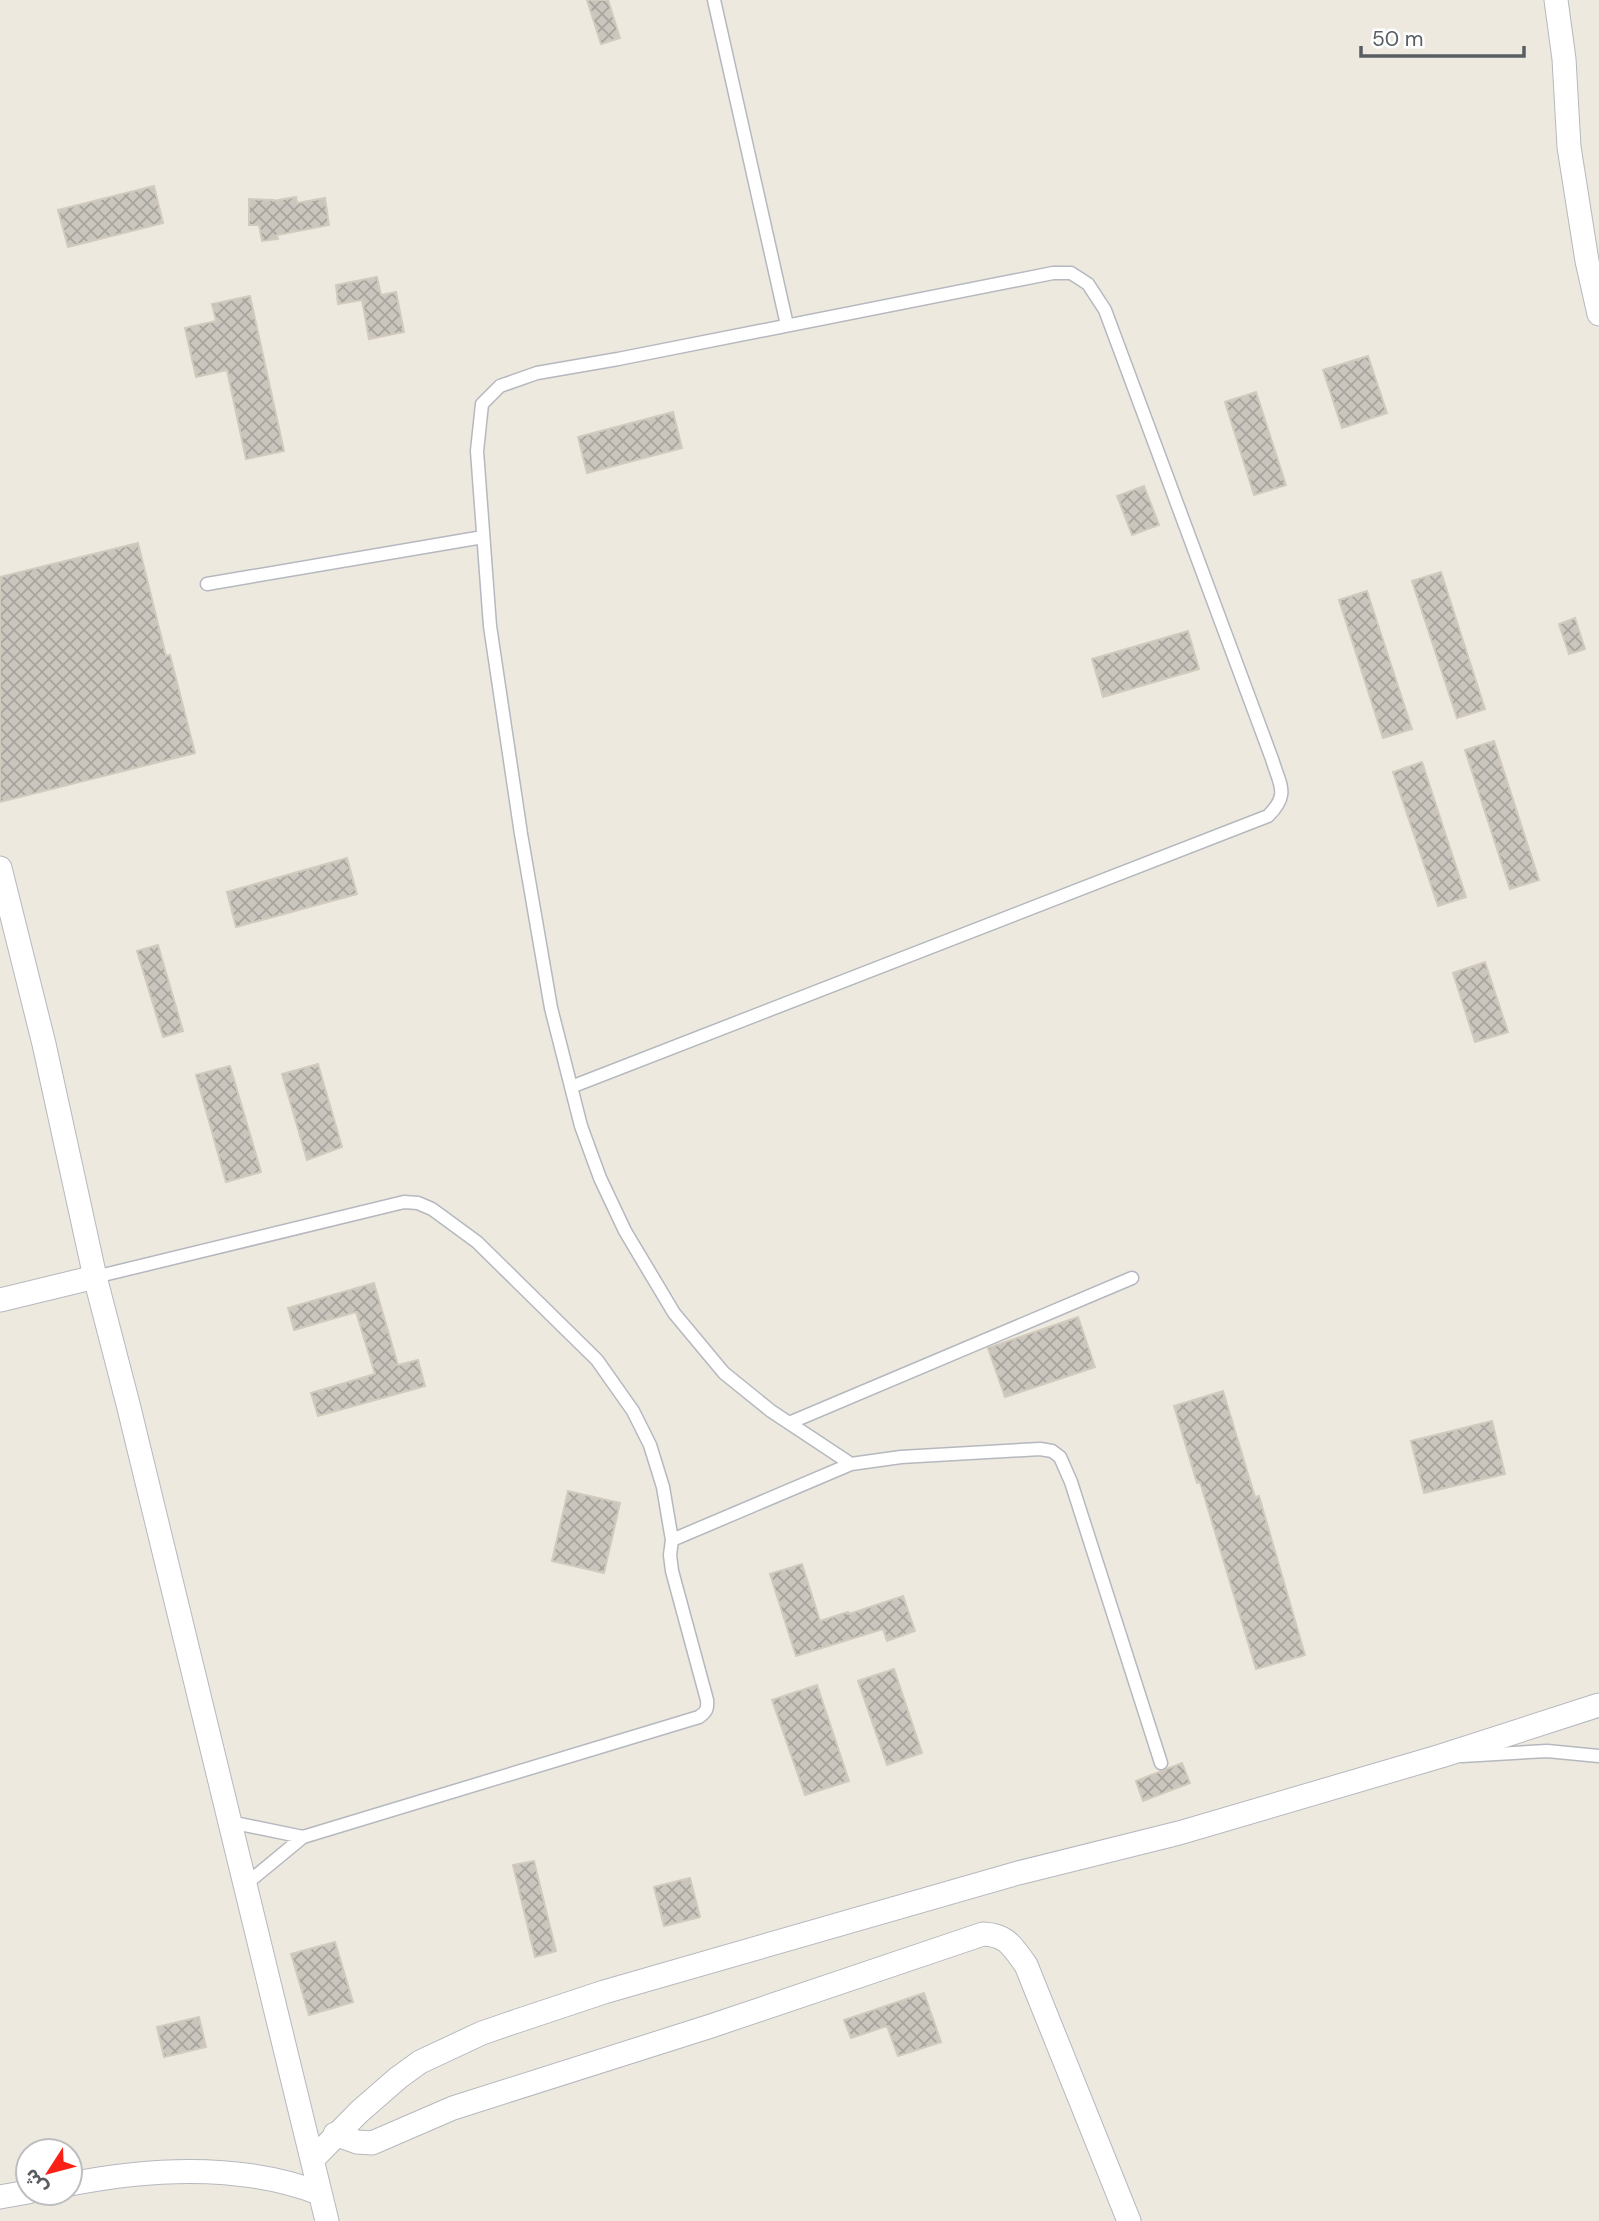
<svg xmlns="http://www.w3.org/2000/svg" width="1599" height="2221" font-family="'DM Sans','Noto Sans Arabic',sans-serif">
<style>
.building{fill:url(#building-cross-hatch);stroke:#d2cbbd;stroke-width:2}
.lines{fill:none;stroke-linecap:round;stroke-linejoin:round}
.lane-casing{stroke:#b5b8be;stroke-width:15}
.street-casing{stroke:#b5b8be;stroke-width:25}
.lane{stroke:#fff;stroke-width:12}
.street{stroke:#fff;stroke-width:23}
</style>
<defs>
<pattern id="building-cross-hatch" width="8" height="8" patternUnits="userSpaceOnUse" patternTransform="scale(1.75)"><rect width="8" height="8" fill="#cac6be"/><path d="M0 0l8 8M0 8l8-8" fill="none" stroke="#a7a49e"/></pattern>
</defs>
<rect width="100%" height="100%" fill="#ede9df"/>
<path class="building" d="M587 0H608L620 38 601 44Z
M154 186 163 223 68 247 58 210Z
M296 197 297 203 325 198 329 225 277 235 278 239 262 241 259 225H249V199L273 200V201Z
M377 277 381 295 396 292 404 332 369 339 362 300 338 304 336 285Z
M250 296 284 451 246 459 227 370 196 377 185 328 216 321 212 304Z
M1368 356 1387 413 1342 428 1323 370Z
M1256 392 1286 485 1254 495 1225 402Z
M673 412 682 448 587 473 578 437Z
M1144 486 1159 525 1132 535 1117 496Z
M138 543 166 656 170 655 195 753 0 802V577Z
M1441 572 1485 709 1457 718 1412 581Z
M1367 591 1412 729 1383 738 1339 600Z
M1575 618 1585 649 1569 654 1559 624Z
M1188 631 1199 669 1103 697 1092 659Z
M1494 741 1539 880 1510 889 1465 750Z
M1422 762 1466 897 1438 906 1393 772Z
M347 858 357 894 236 927 227 892Z
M158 945 183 1031 163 1037 137 951Z
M1485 962 1508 1032 1475 1042 1453 973Z
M318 1064 342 1147 307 1160 282 1074Z
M230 1066 261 1172 226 1182 196 1075Z
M374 1283 398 1365 418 1360 425 1386 318 1416 311 1393 375 1374 356 1312 294 1330 288 1308Z
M1078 1317 1095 1367 1005 1397 988 1348Z
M1223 1391 1255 1497 1259 1496 1305 1655 1256 1669 1200 1482 1197 1483 1174 1406Z
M1492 1421 1505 1474 1424 1493 1411 1441Z
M568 1491 620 1503 604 1573 552 1561Z
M802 1564 820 1621 848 1612 849 1614 903 1596 915 1631 887 1641 883 1629 796 1656 770 1574Z
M894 1669 922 1753 887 1765 858 1681Z
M817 1685 849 1781 805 1795 772 1700Z
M1182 1763 1190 1783 1143 1801 1136 1781Z
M534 1861 556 1951 535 1957 513 1865Z
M690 1878 700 1917 664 1926 654 1887Z
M335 1942 353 2002 309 2015 291 1954Z
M924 1993 941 2042 898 2056 887 2026 851 2038 844 2020Z
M199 2017 206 2047 164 2057 157 2027Z"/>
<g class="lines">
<g class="lane-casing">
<path id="lane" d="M714 0 787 325
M207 584 483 537
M571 1087 1268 816C1290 794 1280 786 1272 759L1105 310 1088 284 1071 273H1053L618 359 537 373 500 386 482 404 477 451 490 626 521 834 551 1008 581 1126 600 1178 625 1231 674 1313 724 1373 771 1411 851 1464
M95 1277 404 1202 418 1203 432 1209 477 1242 597 1360 633 1411 650 1445 663 1487 672 1540 670 1555 672 1571 707 1700C708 1709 706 1712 699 1717L303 1837 246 1884
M789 1423 1132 1278
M672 1540 851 1464 901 1457 1040 1449 1052 1451 1060 1457 1071 1482 1161 1763
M1462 1756 1547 1751 1599 1756
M230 1822 303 1837"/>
</g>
<g class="street-casing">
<path id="street" d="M1556 0 1564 59 1569 147 1587 261 1599 314
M0 868 44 1044 95 1277 128 1404 327 2221
M0 1300 95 1277
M335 2134 357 2142 372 2143 453 2108 711 2026 983 1934C1007 1935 1012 1946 1026 1965L1129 2221
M312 2160 359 2112 398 2078 420 2062 482 2033 517 2021 604 1992 1018 1873 1179 1833 1441 1756 1599 1705
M70 2184C152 2168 240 2163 319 2193
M0 2197 28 2192"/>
</g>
<use href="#lane" class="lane"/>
<use href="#street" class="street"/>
</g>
<g transform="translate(49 2172) rotate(234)"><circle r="33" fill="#ffffff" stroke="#bcbec0" stroke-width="2"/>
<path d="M0-5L12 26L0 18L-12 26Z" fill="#fb2016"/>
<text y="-10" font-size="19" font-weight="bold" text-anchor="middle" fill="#585d62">ش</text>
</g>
<path d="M1361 46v10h163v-10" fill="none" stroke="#585d62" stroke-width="3.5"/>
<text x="1372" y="46" font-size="21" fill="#585d62" stroke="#ffffff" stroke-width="5" paint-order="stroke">50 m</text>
</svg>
